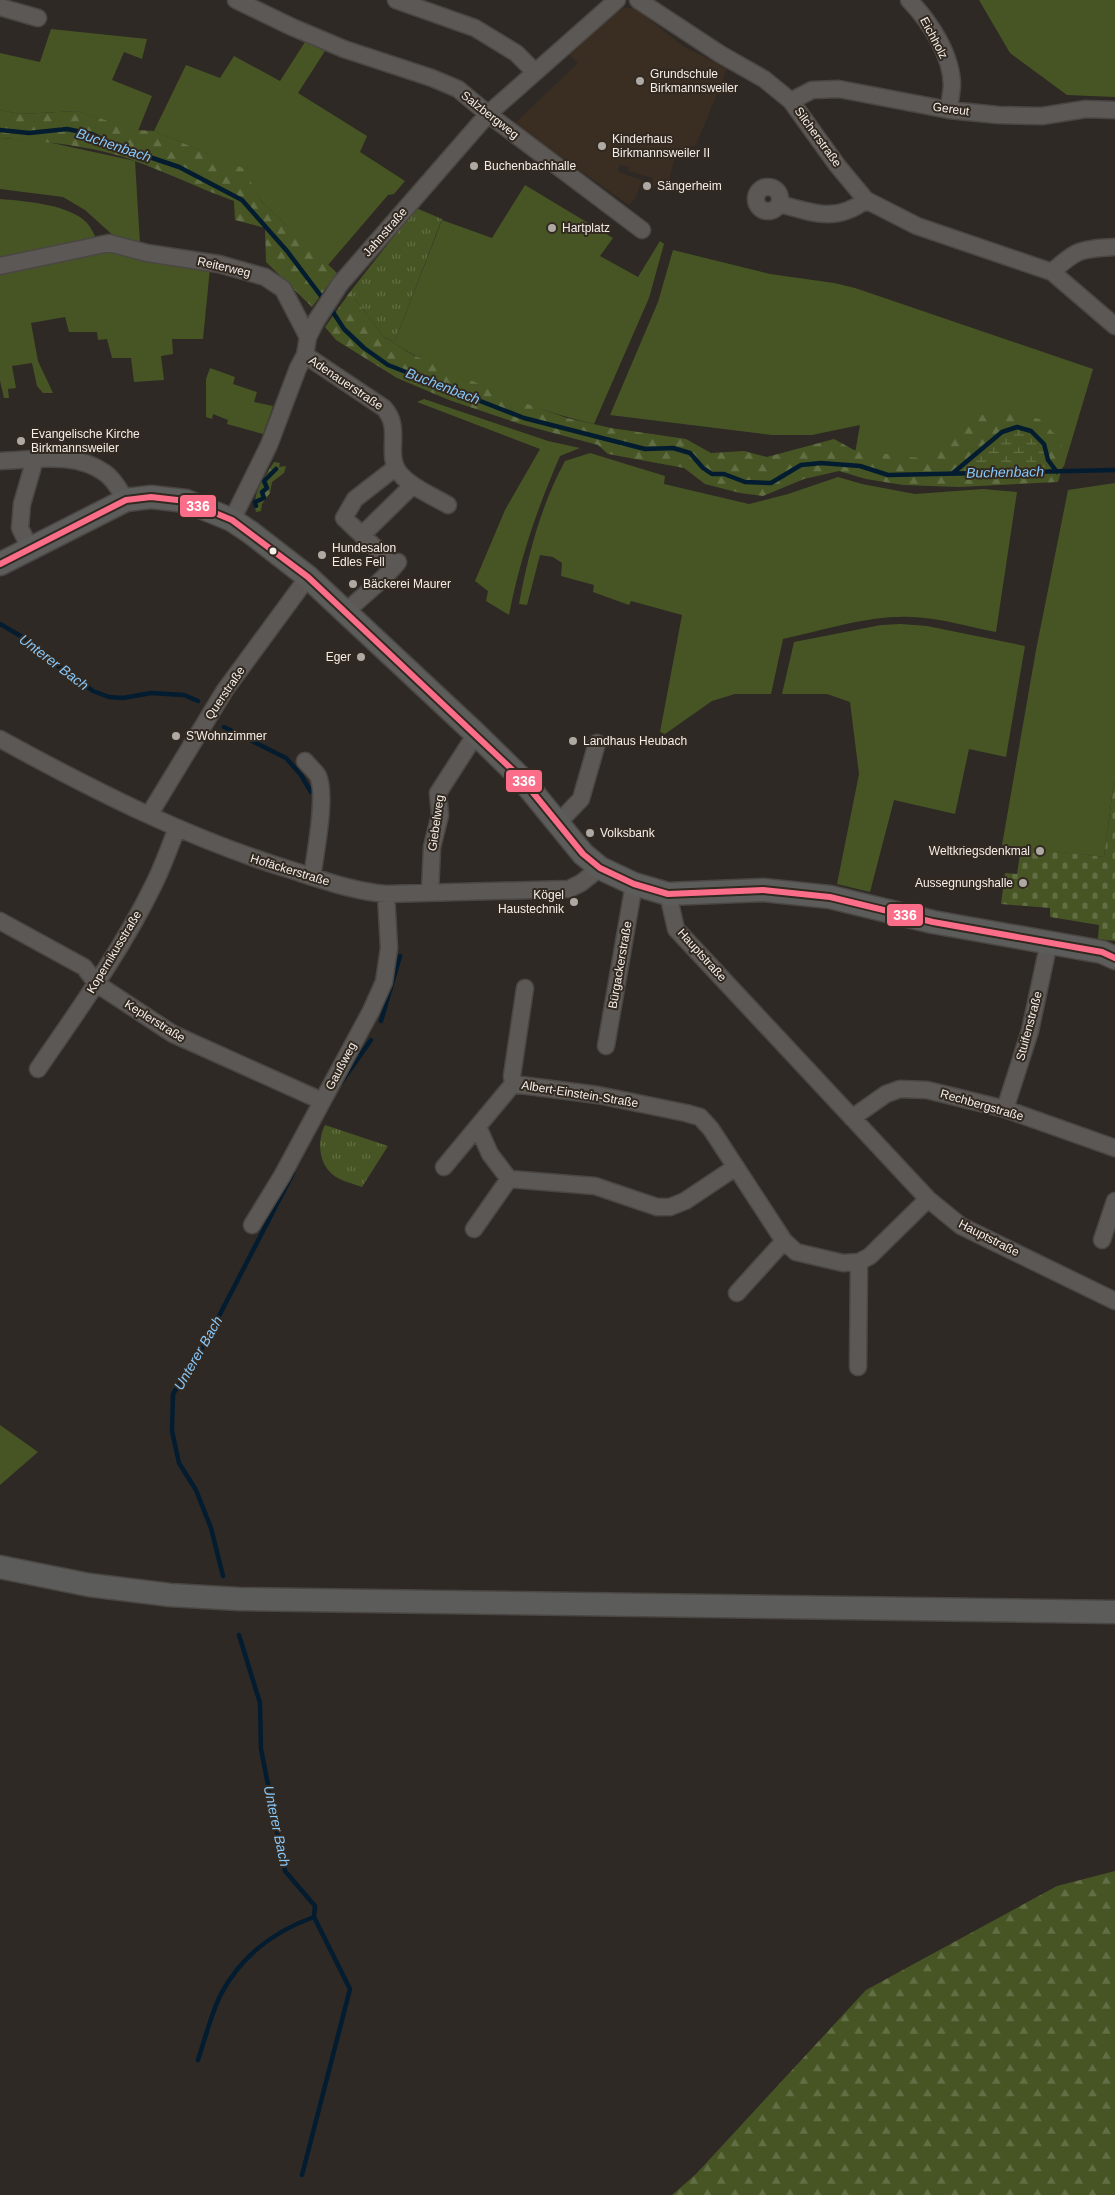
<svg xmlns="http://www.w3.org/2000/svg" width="1115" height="2195" font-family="Arial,sans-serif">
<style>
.built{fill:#3a2e22}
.green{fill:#475524}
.forest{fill:url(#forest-firs)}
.wetland{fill:url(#wetland-marsh)}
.cemetery{fill:url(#cemetery-stones)}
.park{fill:url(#park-tufts)}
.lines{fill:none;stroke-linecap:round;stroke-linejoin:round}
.stream{stroke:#041c2f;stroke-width:4.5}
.street-casing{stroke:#4a4643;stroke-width:19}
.secondary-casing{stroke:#4a4643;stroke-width:25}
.street{stroke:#5b5855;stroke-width:16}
.secondary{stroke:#5c5d5b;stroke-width:22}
.bus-1-casing{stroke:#322921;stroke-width:10}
.bus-1{stroke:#fb6d88;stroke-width:6}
.poi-dot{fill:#afa9a4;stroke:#322921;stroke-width:2}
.bus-dot{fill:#f4eee9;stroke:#322921;stroke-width:2}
.labels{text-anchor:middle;stroke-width:4;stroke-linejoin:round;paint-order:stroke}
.street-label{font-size:12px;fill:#f4eee9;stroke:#322921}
.poi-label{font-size:12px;fill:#f4eee9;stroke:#322921;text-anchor:start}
.water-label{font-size:14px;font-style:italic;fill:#87c7fa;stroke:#322921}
.line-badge{stroke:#322921;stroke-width:2}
.badge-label{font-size:14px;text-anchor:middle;font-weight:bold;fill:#fff}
</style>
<defs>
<pattern id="forest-firs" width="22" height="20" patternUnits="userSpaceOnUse" patternTransform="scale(1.25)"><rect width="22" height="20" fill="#475524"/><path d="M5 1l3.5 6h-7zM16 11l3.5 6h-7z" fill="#626e44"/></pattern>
<pattern id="wetland-marsh" width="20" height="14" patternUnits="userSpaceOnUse" patternTransform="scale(1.25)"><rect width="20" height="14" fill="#475524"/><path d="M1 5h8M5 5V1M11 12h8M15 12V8" fill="none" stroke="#626e44"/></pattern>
<pattern id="cemetery-stones" width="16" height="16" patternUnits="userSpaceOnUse" patternTransform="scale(1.25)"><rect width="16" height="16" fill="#475524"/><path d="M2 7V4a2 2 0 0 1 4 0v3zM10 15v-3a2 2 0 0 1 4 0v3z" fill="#626e44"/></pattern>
<pattern id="park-tufts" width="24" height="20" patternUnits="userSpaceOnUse" patternTransform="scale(1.25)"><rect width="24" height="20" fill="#475524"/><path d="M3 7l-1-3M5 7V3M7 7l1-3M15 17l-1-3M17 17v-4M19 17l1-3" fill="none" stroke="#626e44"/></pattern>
</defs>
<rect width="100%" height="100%" fill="#2e2925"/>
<path class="built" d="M624 8H635L683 46 727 69 696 145 677 151 666 190 651 185 653 178 628 171 629 167 620 165 618 172 642 180 636 197 629 205 514 124 578 63 568 53 613 13Z"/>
<path class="green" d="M979 0H1115V97L1067 95 1010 53Z
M51 29 147 39 142 59 124 52 112 80 152 96 138 131 77 111 21 114 0 110V53L40 62Z
M305 42 325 51 298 93 367 136 360 152 405 181 394 194 388 195 328 265 262 202 242 168 154 131 186 65 220 78 234 56 280 81Z
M0 138 43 141 135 161 140 244 116 238 85 210 63 197 0 189Z
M525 185 613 238 600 256 638 277 660 241 664 244 649 298 594 424C527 408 442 375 384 337L395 341 442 220 492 238Z
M0 199C24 201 69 204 87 223 90 226 93 232 95 236L91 241 0 262Z
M108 249 210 268 203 339H172L173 354 161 356 164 380 134 382 131 358H112L107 339 98 340 97 332H69L65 317 31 323 38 361 53 393H43L37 386 32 363 12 366 16 388 8 389 9 398H4L0 381V272Z
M673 250 770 274 834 283 855 288 1093 369 1064 466 1057 472 965 462 854 459 860 425 812 435H772L610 415 658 302Z
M210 368 235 377 233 384 257 392 254 402 273 406 263 434 227 424 228 420 213 414 212 419 206 417V379Z
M424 399 548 441 580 448 560 456C537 509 520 559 509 615L486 601 488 591 475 581 505 510 540 449 417 402Z
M590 453 665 476 664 484 749 504 788 494 838 477 862 484 915 494 983 489 1017 492 996 632C969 627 940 618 912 617 869 615 825 630 783 639L771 694H735L712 701 665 734 660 732 682 615 631 601 629 605 593 592 594 585 561 576 562 563 553 557 540 555 527 605 519 604C528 555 541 505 565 461Z
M1115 483V774L1104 857 1002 845 1036 650 1068 490Z
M901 624 927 626 1025 646 1006 757 969 749 955 814 894 800 870 892 837 884 859 774 850 702 827 694H782L794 642 881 625Z
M0 1425 38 1452 0 1485Z"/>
<path class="forest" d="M0 110 21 114 77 111 137 130 154 131 243 168 262 202 337 273 312 307 266 262 265 228 235 220 234 201C201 189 168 173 135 161 95 146 43 141 0 138Z
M350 292 384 337 413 355 516 400 567 418 611 428 686 439 711 453 744 451 767 457 834 439 854 450 927 459 947 447 954 424 978 415 1007 412 1039 419 1060 439 1065 458 1058 482 959 487 903 485 866 479 839 471 804 479 763 496 740 493 705 484 684 468 608 454 598 445 520 424 449 400 397 378 336 340 325 327Z
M274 462 280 463 279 467 286 466 284 473 272 482 270 493 262 504 261 511 256 512C251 493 265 477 274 462Z
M1115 1871V2195H672L696 2174 866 1990 1057 1886Z"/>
<path class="wetland" d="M1017 427C1046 435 1042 451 1057 472L952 473 1002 432Z"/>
<path class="cemetery" d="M1115 774V941L1098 939 1099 925 1050 917V908L1001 904 1005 873 1017 874 1021 847 1104 857Z"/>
<path class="park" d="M416 208 442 219 395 341 384 337 350 292Z
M325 1125 388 1146 362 1187C351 1183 336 1180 329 1171 318 1159 318 1138 325 1125Z"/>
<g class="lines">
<path class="stream" d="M0 130 29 133 67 129 92 134 114 145 179 167 242 200 287 251 324 300
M329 306 344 329 364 348 388 365 524 418 645 449 673 448 690 453 703 468 712 474H724L745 482 771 483 801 465 821 463 860 466 888 475 1115 470
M953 473 1002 432 1017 427 1031 431 1044 444 1048 460 1057 472
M256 506 255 502 264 498 262 492 267 488 264 481 276 469
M0 624 31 642 41 655 65 670 93 691 109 697 123 698 151 693 184 695 198 701
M224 727 286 758 301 775 311 792
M381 1021 400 956
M340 1084 371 1040
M223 1576 211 1528 196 1490 179 1463 172 1431 173 1394 204 1345 293 1173
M239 1635 260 1703 261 1749 285 1871 315 1906 314 1917 350 1989 302 2175
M198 2060C205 2039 211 2014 221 1994 241 1956 275 1931 314 1917"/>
<g class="street-casing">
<path id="street" d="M236 0 292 27 344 49 432 78 458 89 488 114 642 230
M396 0 475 28 516 53 535 72
M638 0 720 54 764 79 791 101 837 165 866 200 917 226 1052 272 1115 326
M909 0C930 22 952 55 952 86 951 94 950 102 949 110
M0 7 38 18
M791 101 812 90 839 89 949 110 998 115 1042 116 1086 109 1115 110
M756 199a12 12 0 1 1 24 0a12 12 0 1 1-24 0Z
M780 204C813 213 836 223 866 200
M0 266 109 243 147 253 219 264 265 277 283 289 308 337
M1052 272C1077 249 1081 249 1115 247
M305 355 384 408C404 430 382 456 402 476 414 489 433 496 448 505
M0 461C34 460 75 451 105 473 114 479 120 491 126 500
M232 520 269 445 298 368 305 355 308 337 316 321 340 284 488 114 617 0
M362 535 413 485
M30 548 20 528 22 504 35 459
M386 558 344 518 355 499 395 468
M346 612C363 595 383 581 398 562
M0 739C93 790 189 839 291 870 322 880 353 891 386 894L569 889 581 883 600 868
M305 761C309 766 315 771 318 776 327 795 315 855 312 877
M149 815 225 690 308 577
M558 823 581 799 597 743
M430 892 432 847 440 815 438 793 476 734
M668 894 676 929 928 1199 961 1226 1115 1301
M0 921 84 967 97 984 173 1034 322 1101
M606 1046 634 884
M38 1069C79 1009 122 950 154 884 163 866 170 846 177 828
M513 1084 512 1076 525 988
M1005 1109 1030 1031 1049 942
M852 1118 886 1094 900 1089 927 1090 1005 1109 1115 1148
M478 1127 490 1154 509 1179 595 1186 657 1207H670L685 1201 736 1167
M444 1167 513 1084 598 1095 686 1113 700 1117 711 1129 784 1241 796 1252 843 1263 859 1262
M252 1225 282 1176 371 1011 384 982 389 948 386 894
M474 1229 509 1179
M1102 1240 1115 1201
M737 1293 784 1241
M858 1367 859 1262 870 1256 928 1199"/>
</g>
<g class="secondary-casing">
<path id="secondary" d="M0 564 126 500 151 497 186 501 232 520 250 532 308 577 476 734 521 778 583 854 600 868 634 884 668 894 763 890 830 897 933 922 1102 952 1115 958
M0 1567 89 1585 170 1595 239 1599 1115 1612"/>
</g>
<use href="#street" class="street"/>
<use href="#secondary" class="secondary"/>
<g class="bus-1-casing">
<path id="bus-1" d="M0 564 126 500 151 497 186 501 232 520 308 577 521 778 583 854 600 868 634 884 668 894 763 890 830 897 933 922 1102 952 1115 958"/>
</g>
<use href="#bus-1" class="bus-1"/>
</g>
<g class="poi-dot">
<circle cx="640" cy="81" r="5"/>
<circle cx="602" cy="146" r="5"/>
<circle cx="474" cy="166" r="5"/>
<circle cx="647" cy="186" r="5"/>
<circle cx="552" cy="228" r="5"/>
<circle cx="21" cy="441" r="5"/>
<circle cx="322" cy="555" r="5"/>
<circle cx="353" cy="584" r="5"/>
<circle cx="361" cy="657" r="5"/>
<circle cx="176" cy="736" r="5"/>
<circle cx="573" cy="741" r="5"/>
<circle cx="590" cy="833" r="5"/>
<circle cx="1040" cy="851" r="5"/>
<circle cx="1023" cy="883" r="5"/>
<circle cx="574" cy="902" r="5"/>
</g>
<circle class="bus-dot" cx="273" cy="551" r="4.5"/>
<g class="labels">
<g class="street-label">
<text transform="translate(934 38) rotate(62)" y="4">Eichholz</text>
<text transform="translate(951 109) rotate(8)" y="4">Gereut</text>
<text transform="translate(490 115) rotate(38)" y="4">Salzbergweg</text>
<text transform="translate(818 137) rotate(54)" y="4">Silcherstraße</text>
<text transform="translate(385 232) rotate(-49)" y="4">Jahnstraße</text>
<text transform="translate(224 267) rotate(13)" y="4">Reiterweg</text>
<text transform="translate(346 383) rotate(34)" y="4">Adenauerstraße</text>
<text transform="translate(225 693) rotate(-56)" y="4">Querstraße</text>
<text transform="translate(436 823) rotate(-82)" y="4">Giebelweg</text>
<text transform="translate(290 870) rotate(17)" y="4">Hofäckerstraße</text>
<text transform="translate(114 952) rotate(-59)" y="4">Kopernikusstraße</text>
<text transform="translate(702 955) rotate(48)" y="4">Hauptstraße</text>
<text transform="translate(620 965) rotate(-80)" y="4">Bürgackerstraße</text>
<text transform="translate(155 1021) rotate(32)" y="4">Keplerstraße</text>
<text transform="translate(1029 1026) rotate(-75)" y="4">Stuifenstraße</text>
<text transform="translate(341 1066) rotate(-62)" y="4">Gaußweg</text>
<text transform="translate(580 1094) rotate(9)" y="4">Albert-Einstein-Straße</text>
<text transform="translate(982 1105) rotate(16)" y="4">Rechbergstraße</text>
<text transform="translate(989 1238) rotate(27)" y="4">Hauptstraße</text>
</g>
<g class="poi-label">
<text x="650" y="78">Grundschule<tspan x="650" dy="14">Birkmannsweiler</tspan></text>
<text x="612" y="143">Kinderhaus<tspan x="612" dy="14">Birkmannsweiler II</tspan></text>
<text x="484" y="170">Buchenbachhalle</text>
<text x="657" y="190">Sängerheim</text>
<text x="562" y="232">Hartplatz</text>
<text x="31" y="438">Evangelische Kirche<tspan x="31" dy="14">Birkmannsweiler</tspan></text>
<text x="332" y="552">Hundesalon<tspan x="332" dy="14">Edles Fell</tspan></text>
<text x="363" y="588">Bäckerei Maurer</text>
<text x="351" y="661" text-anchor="end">Eger</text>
<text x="186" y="740">S'Wohnzimmer</text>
<text x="583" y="745">Landhaus Heubach</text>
<text x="600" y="837">Volksbank</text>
<text x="1030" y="855" text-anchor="end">Weltkriegsdenkmal</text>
<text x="1013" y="887" text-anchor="end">Aussegnungshalle</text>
<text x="564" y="899" text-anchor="end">Kögel<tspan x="564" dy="14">Haustechnik</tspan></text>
</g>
<g class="water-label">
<text transform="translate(114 145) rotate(19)" y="5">Buchenbach</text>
<text transform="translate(443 386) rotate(21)" y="5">Buchenbach</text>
<text transform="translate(1005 472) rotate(-1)" y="5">Buchenbach</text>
<text transform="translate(54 662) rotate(37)" y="5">Unterer Bach</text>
<text transform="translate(198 1353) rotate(-60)" y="5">Unterer Bach</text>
<text transform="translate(277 1826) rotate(78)" y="5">Unterer Bach</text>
</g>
</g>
<g class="line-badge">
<rect x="179" y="494" width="38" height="24" rx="5" fill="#fb6d88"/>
<rect x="505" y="769" width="38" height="24" rx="5" fill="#fb6d88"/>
<rect x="886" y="903" width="38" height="24" rx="5" fill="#fb6d88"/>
</g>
<g class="badge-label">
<text x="198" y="511">336</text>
<text x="524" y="786">336</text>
<text x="905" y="920">336</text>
</g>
</svg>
